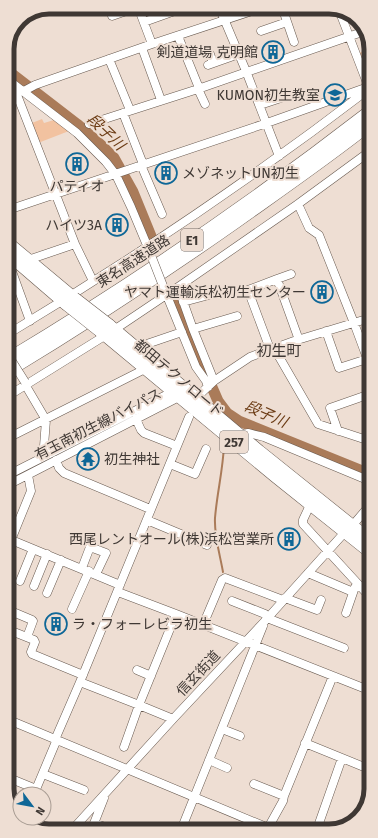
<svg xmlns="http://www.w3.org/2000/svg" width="378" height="838" font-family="'Fira Sans','Noto Sans JP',sans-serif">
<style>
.green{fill:#f2c2a0}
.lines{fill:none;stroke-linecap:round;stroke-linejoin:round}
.stream{stroke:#aa7b59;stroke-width:2}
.river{stroke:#aa7b59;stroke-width:11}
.minor-casing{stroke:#685a50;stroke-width:9}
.highway-casing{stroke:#685a50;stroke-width:13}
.minor{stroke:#fff;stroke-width:8}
.highway{stroke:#fff;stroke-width:12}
.minor-bridge-casing{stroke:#685a50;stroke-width:9;stroke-linecap:butt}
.highway-bridge-casing{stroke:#685a50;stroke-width:13;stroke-linecap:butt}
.minor-bridge{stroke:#fff;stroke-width:8}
.highway-bridge{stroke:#fff;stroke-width:12}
.labels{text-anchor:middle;stroke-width:4;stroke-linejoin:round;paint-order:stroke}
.shield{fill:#eeded3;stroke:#746a64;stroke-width:1}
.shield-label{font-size:13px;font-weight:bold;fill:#3f3834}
.poi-label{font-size:14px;fill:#3f3834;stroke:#eeded3;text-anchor:end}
.street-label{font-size:14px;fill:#3f3834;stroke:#eeded3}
.water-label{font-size:15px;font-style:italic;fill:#6c3c15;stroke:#eeded3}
.neighbourhood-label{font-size:15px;fill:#3f3834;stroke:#eeded3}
.rim{fill:none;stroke:#3f3834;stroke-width:5}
</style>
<rect width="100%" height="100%" fill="#eeded3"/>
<path class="green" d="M368 49 369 65 365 67 359 53Z
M42 119 44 123 54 120 69 131 38 143 32 123Z"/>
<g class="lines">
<path class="stream" d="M223 572C220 555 214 535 215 518 217 493 223 470 224 445"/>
<path class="river" d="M7 70 77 124 102 146 114 158 133 192 153 241
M174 293 194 346 218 401 227 413 239 421 370 474"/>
<g class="minor-casing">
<path id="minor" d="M138 7 152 44
M219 7 246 71 279 156
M282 7 294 42
M339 10 369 88
M112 16 138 7
M144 22 186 7
M261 31 287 22
M178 36 199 88
M142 48 161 100
M210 54 213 63
M109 59 130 110
M208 65 239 54
M7 79 77 133 106 162 116 175 131 207 149 250
M198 89 205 104
M16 91 17 95 75 244
M24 91 35 85 152 44 264 7
M260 105 293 94
M123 113 143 164
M89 124 198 89 365 31
M141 165 162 214
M298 204 309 228 319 235 354 323 370 366
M8 210 264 124 368 87
M28 260 75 244 93 281
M10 266 30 321
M277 279 291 274
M178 287 193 329 214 381
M165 291 196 367 206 381 208 387
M183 302 228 290
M193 329 237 316
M326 331 339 368 367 359
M8 334C133 259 253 178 369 89
M135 348 182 332
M274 348 318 424 370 441
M270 349 248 290 277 279 299 340
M25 382 26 386 46 420 44 446 47 455
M8 396 114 330 181 285 298 204 369 152
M136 419 141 430 144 433 177 446
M338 431 330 408 370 394
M240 435 248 433 264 437 370 481
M8 438 145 369
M56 460 59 468 64 473 150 509
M170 464 195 474 206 449
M8 475 172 392 178 393
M8 485 179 397 191 399 198 396 214 381 250 357 294 341 370 318
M310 505 303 520V524L370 597
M147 520 207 545
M352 526 370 505
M9 539 120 585
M9 545 31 491 28 475
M82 568 90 547 106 553 96 574
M308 573 353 592
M20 581 33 549
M34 586 47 554
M118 592 176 614 371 691
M47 593 61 560
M285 598 317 610 321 600
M232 601 265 614 267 618 344 648
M72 609 89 571
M346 613 355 587
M370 615 369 619 370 620
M9 619 13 612 32 620 33 621 27 637
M203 625 222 580 225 578 283 600
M9 630 34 640 35 642 31 652 32 654 83 675
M137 670 151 676
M80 682 139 705 176 614
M9 720 271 829
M222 729 240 736
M305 743 369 769
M124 747 139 705 173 719
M209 760 227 768
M43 774 84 790
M9 778 36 789
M254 784 284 796
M34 794 55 744 57 735 80 682 189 417
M13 808 20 811
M23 822 25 818
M94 823 113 830
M268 828 283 801 284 796 333 676
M317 829 342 758
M181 830 263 626
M71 831 173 719 264 622 345 532
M91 831 104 798"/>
</g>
<g class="highway-casing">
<path id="highway" d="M8 243 74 298
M8 254 66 304
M109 325 259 451 370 540
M100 331 276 477 370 552
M8 359C133 284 254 201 369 112
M8 371C86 324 162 274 236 222 281 190 326 159 369 125"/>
</g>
<use href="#minor" class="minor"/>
<use href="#highway" class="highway"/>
<g class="minor-bridge-casing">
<path id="minor-bridge" d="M149 250 165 291
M8 355 25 382"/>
</g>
<g class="highway-bridge-casing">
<path id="highway-bridge" d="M74 298 109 325
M66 304 100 331"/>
</g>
<use href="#minor-bridge" class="minor-bridge"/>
<use href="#highway-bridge" class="highway-bridge"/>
</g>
<defs>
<g id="building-ring" transform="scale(1.15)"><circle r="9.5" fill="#eeded3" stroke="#0e6797" stroke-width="1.5"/><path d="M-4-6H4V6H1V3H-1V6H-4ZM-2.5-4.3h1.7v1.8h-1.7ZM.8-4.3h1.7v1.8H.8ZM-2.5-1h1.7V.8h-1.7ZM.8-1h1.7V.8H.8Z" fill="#0e6797"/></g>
<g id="school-ring" transform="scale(1.15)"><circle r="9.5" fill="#eeded3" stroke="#0e6797" stroke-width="1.5"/><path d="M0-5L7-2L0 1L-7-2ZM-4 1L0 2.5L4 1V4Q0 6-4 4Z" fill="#0e6797"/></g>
<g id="temple-ring" transform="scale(1.15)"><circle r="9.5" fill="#eeded3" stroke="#0e6797" stroke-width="1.5"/><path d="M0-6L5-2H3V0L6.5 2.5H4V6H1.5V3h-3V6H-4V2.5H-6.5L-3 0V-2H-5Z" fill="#0e6797"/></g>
</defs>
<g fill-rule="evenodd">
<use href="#building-ring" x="273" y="52"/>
<use href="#school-ring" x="335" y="95"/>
<use href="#building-ring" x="77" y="164"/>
<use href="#building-ring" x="166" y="173"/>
<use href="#building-ring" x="117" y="225"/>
<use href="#building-ring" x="322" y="292"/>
<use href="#temple-ring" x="88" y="459"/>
<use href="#building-ring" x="289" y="539"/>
<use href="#building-ring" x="56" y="624"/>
</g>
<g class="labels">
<g class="shield">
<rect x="181" y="229" width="22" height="22" rx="3"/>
<rect x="220" y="431" width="28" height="22" rx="3"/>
</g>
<g class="shield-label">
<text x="192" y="245">E1</text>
<text x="234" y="447">257</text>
</g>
<g class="poi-label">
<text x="258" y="57">剣道道場 克明館</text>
<text x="320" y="100">KUMON初生教室</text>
<text x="182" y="178" text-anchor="start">メゾネットUN初生</text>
<text x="77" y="191" text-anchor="middle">パティオ</text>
<text x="102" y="230">ハイツ3A</text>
<text x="306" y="297">ヤマト運輸浜松初生センター</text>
<text x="104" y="464" text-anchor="start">初生神社</text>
<text x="274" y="544">西尾レントオール(株)浜松営業所</text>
<text x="72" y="629" text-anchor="start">ラ・フォーレビラ初生</text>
</g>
<g class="street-label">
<text transform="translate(133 261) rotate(-33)" y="5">東名高速道路</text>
<text transform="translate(179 378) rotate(40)" y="5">都田テクノロード</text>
<text transform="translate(98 424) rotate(-27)" y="5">有玉南初生線バイパス</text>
<text transform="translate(198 673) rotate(-47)" y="5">信玄街道</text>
</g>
<g class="water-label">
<text transform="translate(106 132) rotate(44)" y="5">段子川</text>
<text transform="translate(266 414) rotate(24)" y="5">段子川</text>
</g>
<g class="neighbourhood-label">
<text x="279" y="356">初生町</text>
</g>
</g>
<path d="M0 0H378V838H0ZM49 14H329A35 35 0 0 1 364 49V789A35 35 0 0 1 329 824H49A35 35 0 0 1 14 789V49A35 35 0 0 1 49 14Z" fill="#eeded3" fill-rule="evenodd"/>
<path class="rim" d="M49 14H329A35 35 0 0 1 364 49V789A35 35 0 0 1 329 824H49A35 35 0 0 1 14 789V49A35 35 0 0 1 49 14Z"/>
<g transform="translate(32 806) rotate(122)"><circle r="19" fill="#eeded3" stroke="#a89c93"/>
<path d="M0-3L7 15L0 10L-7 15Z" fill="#0e6797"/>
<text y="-6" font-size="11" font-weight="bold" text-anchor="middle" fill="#3f3834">N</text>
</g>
</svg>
